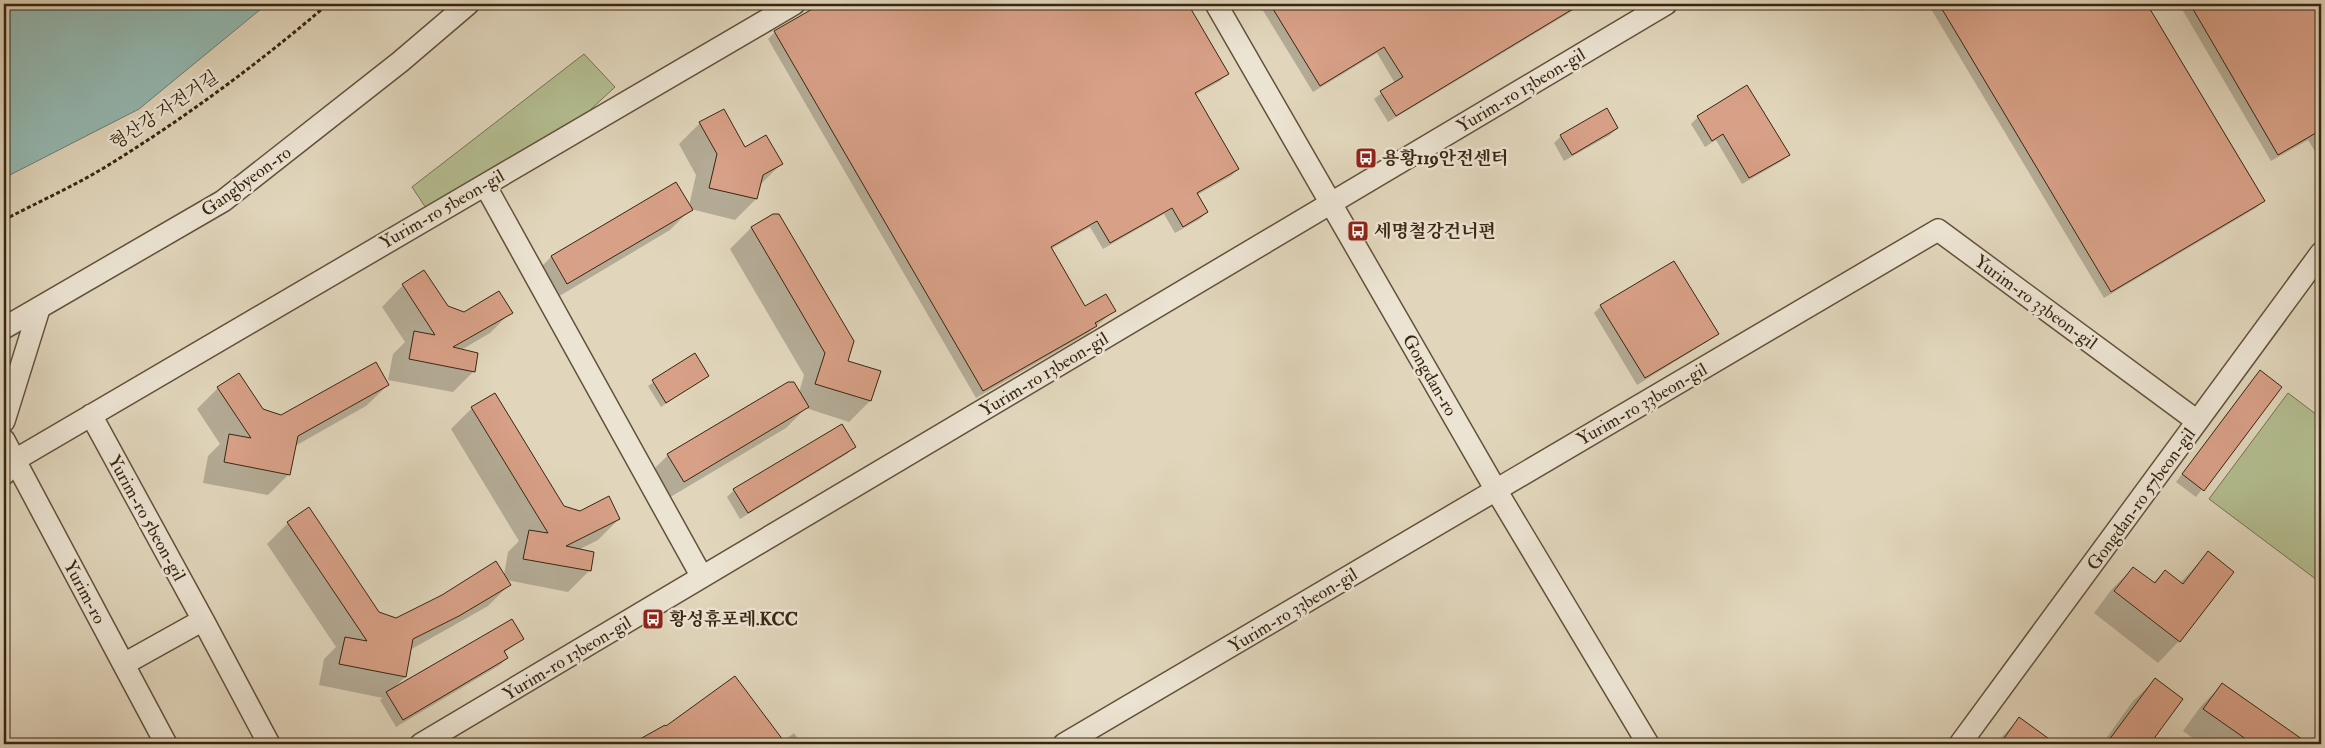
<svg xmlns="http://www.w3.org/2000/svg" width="2325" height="748" font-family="'IM FELL Double Pica','Noto Serif KR',serif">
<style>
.green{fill:#b3bd90;stroke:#767250}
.water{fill:#94b9b2;stroke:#6f7e71}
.shadow{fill:#0003}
.building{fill:#d8a087;stroke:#382610}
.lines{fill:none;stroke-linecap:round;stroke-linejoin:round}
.minor-casing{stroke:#62523b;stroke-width:24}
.path{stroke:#382610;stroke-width:3;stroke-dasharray:4 2.5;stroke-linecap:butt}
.minor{stroke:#ece4d3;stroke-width:21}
.labels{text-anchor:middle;stroke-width:5;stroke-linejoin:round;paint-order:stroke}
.street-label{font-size:18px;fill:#382610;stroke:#ece4d3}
.poi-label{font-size:18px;font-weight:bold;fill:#382610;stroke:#ece4d3;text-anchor:start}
</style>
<rect width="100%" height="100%" fill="#e1d6bc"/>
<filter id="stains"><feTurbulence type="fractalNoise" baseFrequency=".004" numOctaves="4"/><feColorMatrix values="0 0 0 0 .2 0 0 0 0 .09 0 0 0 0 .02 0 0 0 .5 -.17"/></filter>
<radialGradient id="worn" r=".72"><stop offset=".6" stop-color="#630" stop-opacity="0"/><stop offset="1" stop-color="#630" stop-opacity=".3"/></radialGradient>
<path class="green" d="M584 54 615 87 589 111 426 208 412 187Z
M2288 393 2321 418V583L2209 499Z"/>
<path class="water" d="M4 4H267L139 109 4 178Z"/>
<path class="shadow" d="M823 4H883L886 9 894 4H1187L1227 74 1220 81 1195 95 1238 169 1231 176 1197 195 1207 212 1200 219 1175 233 1164 214 1103 249 1090 227 1051 249 1085 308 1114 311 1088 333 976 398 768 39 775 32Z
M1259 4H1584L1388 122 1374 99 1395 83 1377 53 1313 92Z
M1928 4H2146L2263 201 2256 208 2104 298Z
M2179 4H2321V161L2308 140 2271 161Z
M1606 110 1617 128 1610 135 1564 161 1554 143 1561 136Z
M1698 117 1789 154 1782 161 1742 184 1716 140 1705 147 1691 124Z
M700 123 744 148 781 164 760 185 756 199 735 220 691 209 670 230 546 304 530 278 551 257 675 183 689 206 696 175 679 144Z
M774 215 846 362 870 401 849 422 806 408 786 428 662 502 647 476 668 455 799 393 804 375 730 249 751 228Z
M423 272 447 307 465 313 511 312 490 333 461 350 474 371 453 392 388 380 393 354 405 342 382 307 403 285Z
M1601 306 1717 333 1710 340 1637 385 1594 313Z
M694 355 707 376 661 407 648 386Z
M2253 379 2280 387 2196 497 2176 482Z
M388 385 366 406 295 446 289 474 268 495 203 483 208 456 220 444 197 409 218 388 262 410 281 417Z
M472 408 563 507 619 519 598 540 578 550 590 570 568 592 507 580 509 585 488 606 410 650 405 677 392 690 522 639 504 653 507 658 500 665 396 727 380 700 383 698 319 685 324 659 336 647 267 544 288 523 378 613 396 619 504 575 508 552 519 541 451 429Z
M854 447 847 454 740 519 727 497 734 490Z
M2208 553 2232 572 2179 641 2158 663 2094 613 2112 589 2133 568 2153 583 2165 571 2180 583Z
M2155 680 2181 699 2148 744H2102L2133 701Z
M2222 685 2307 744H2201L2183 731 2201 706Z
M2019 719 2054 744H1995Z
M664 726 782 742 794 733 802 744H634Z"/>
<path class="building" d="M821 4H1188L1229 74 1195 93 1239 169 1197 193 1208 212 1183 227 1172 208 1110 243 1097 221 1051 247 1085 306 1106 294 1116 311 1095 323 1097 326 983 391 774 31Z
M1270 4H1581L1396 116 1380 91 1403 77 1384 47 1320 86Z
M1939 4H2147L2265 201 2111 292Z
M2190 4H2321V130L2278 155Z
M1747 85 1790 155 1749 178 1723 134 1712 141 1697 116Z
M1607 108 1618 128 1572 155 1560 135Z
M724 109 745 147 766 135 783 164 763 175 757 199 709 188 717 154 699 122Z
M676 182 693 210 567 284 551 256Z
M773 214H779L854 341 848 361 881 371 871 401 815 384 825 353 751 227Z
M1674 261 1719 334 1645 378 1600 305Z
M424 270 448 306 464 312 499 291 513 313 453 347 478 353 475 372 409 359 414 331 435 335 402 284Z
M695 353 709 376 666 403 652 380Z
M376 362 389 385 298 436 290 475 224 462 229 434 251 438 217 387 239 373 263 409 281 415Z
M2260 370 2282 387 2204 491 2182 474Z
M788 382H794L809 407 684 482 667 454Z
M495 393 564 506 580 511 609 496 620 519 566 546 594 552 591 571 523 559 529 530 548 533 471 407Z
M842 424 856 447 748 513 733 489Z
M309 507 379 612 396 618 442 595 496 561 511 585 459 616 413 639 406 677 339 664 345 637 367 641 287 522Z
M2208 551 2234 572 2180 642 2114 591 2133 567 2155 583 2165 570 2183 584Z
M512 619 524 639 504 651 508 658 403 720 386 692Z
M735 676 786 744H631L665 725 666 726Z
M2155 678 2183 699 2150 744H2106Z
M2222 683 2309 744H2253L2203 709Z
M2019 717 2056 744H2000Z"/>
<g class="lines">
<g class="minor-casing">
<path id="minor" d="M1216 4 1496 490 1648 744
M485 185 702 577
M4 328 223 201 400 62 468 4
M91 415 203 620
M4 421 39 309
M4 440 166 744
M4 474 15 460 794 4
M124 664 203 620 269 744
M421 744 1666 4
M1064 744 1938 230 2197 421
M1960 744 2321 253"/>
</g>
<path class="path" d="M4 220C36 203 70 188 102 169 181 121 258 64 328 4"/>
<use href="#minor" class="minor"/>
</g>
<defs>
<g id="bus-square" transform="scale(1.125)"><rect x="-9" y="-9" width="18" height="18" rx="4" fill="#8f2418" stroke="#ece4d3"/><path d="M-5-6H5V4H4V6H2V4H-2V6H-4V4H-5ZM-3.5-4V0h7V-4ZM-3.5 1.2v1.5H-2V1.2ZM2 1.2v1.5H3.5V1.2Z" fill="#fff"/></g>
</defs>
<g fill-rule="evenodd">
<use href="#bus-square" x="1366" y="158"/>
<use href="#bus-square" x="1358" y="231"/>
<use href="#bus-square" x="653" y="619"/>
</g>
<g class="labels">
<g class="street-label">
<text transform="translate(1521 90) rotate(-31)" y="6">Yurim-ro 13beon-gil</text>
<text transform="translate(164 110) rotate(-34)" y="6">형산강 자전거길</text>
<text transform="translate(246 181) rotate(-36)" y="6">Gangbyeon-ro</text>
<text transform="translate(442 209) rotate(-30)" y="6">Yurim-ro 5beon-gil</text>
<text transform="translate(2036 302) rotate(36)" y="6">Yurim-ro 33beon-gil</text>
<text transform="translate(1044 374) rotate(-31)" y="6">Yurim-ro 13beon-gil</text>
<text transform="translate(1430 375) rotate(60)" y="6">Gongdan-ro</text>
<text transform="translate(1642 404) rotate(-30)" y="6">Yurim-ro 33beon-gil</text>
<text transform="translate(2141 499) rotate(-54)" y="6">Gongdan-ro 57beon-gil</text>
<text transform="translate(147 518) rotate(61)" y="6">Yurim-ro 5beon-gil</text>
<text transform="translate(85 592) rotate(62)" y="6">Yurim-ro</text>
<text transform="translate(1293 610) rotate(-31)" y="6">Yurim-ro 33beon-gil</text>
<text transform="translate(567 658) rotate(-31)" y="6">Yurim-ro 13beon-gil</text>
</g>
<g class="poi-label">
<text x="1382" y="164">용황119안전센터</text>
<text x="1374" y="237">세명철강건너편</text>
<text x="669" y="625">황성휴포레.KCC</text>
</g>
</g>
<rect width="2325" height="748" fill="none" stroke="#e1d6bc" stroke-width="20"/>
<rect x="5" y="5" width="2315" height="738" fill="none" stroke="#382610" stroke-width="2.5"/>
<rect x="10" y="10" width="2305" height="728" fill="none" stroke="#382610"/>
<rect width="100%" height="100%" filter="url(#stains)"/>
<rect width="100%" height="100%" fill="url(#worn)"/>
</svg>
